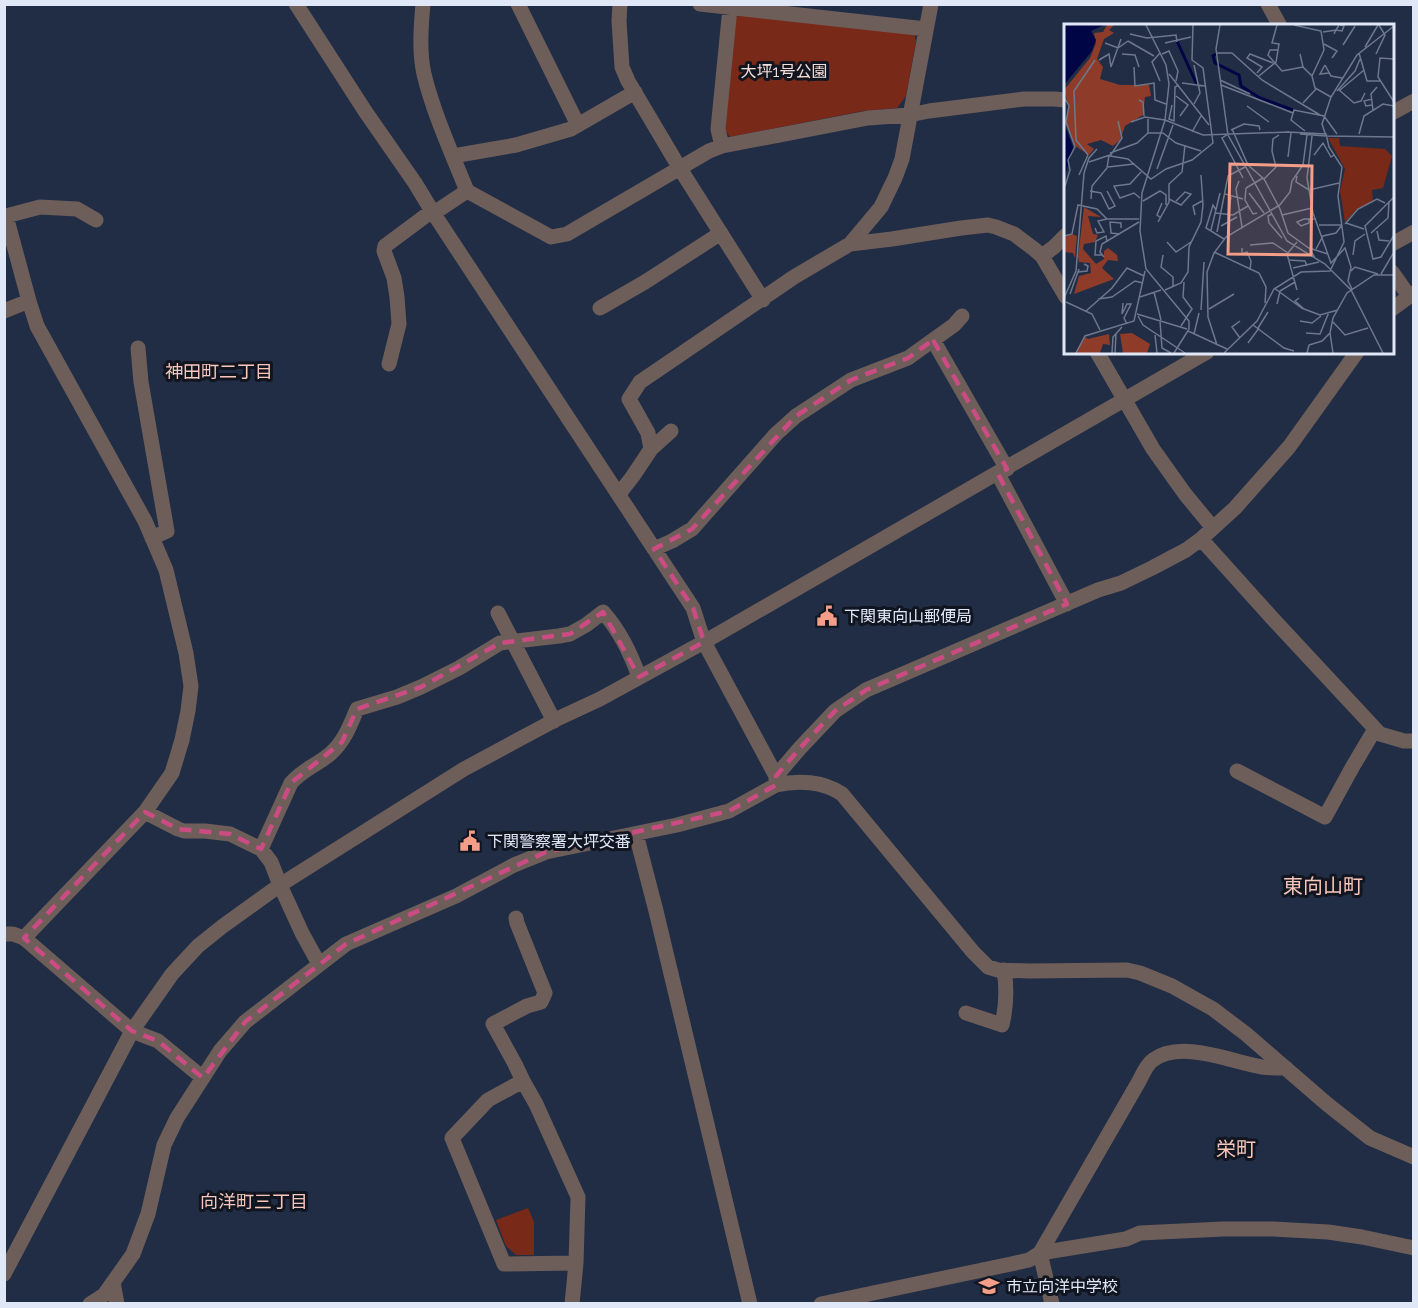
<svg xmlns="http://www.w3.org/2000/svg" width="1418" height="1308" font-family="Raleway,'Noto Sans JP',sans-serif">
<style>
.green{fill:#792917}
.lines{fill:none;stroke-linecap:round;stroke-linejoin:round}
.minor{stroke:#6e5e5a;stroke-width:15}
.tertiary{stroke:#6e5e5a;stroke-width:15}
.marked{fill:none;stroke:#ca4c82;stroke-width:4.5;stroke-dasharray:12 8;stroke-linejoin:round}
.labels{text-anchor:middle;stroke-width:6;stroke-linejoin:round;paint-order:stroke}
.park-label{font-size:16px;fill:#f7ded7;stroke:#101520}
.poi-label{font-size:16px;fill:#e0e8f8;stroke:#101520;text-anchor:start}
.neighbourhood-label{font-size:18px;fill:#f8c6ba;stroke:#101520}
.quarter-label{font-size:20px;fill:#f8c6ba;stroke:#101520}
.inset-river{fill:none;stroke:#000545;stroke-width:3}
.inset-road{fill:none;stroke:#6d788d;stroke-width:1.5}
.view{fill:#f49e89;fill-opacity:0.15;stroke:#f49e89;stroke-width:3}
.inset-edge{fill:none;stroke:#e0e8f8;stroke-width:3}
</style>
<rect width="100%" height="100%" fill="#212d45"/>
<path class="green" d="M741 13 914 32 916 41 906 96 897 108 863 111 730 137 725 130 733 21Z
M528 1208 534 1222V1255H516L506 1246 496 1220Z"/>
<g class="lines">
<path class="minor" d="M423 4C421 26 419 52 424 74 433 112 452 154 467 191
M518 4 578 125
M620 4 619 21 622 67 628 81 679 167 763 300
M700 4 926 29
M1268 4 1280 26
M1392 113 1414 101
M722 146 718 129 730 8
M453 156 516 145 571 129 635 92
M434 213 467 191 551 237 567 234 709 151 722 146 868 118 909 115 929 111 1024 99H1054L1066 100
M850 244 892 239 961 228 988 225 996 227 1014 234 1034 249 1042 256 1066 297
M1042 256 1054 247 1066 235
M1392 272 1409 296
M600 308 645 282 721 233
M1392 309 1414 293
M4 311 29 301
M933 340 1007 469
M138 348 141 382 167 531 152 538
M1097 352 1153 449 1185 494 1213 528
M389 364 399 324 397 297 394 278 384 251 385 246 432 211
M651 449 648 433 629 399 640 382 794 277 850 244 881 207 895 178 902 159 931 4
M998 474 1067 604
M619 494 633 476 651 449 671 431
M1201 539 1273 619 1380 734 1404 741H1414
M654 549 672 541 692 529 776 434 796 416 851 380 908 358 954 325 962 316
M498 613 554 721
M1237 771 1325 817 1353 766 1375 729
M776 776 800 748 835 711 866 690 1098 590 1121 583 1152 568 1186 550 1201 539 1235 508 1289 447 1357 352
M776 785C798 780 823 781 842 794L973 952 988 967 998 970 1029 971 1127 970 1140 973 1172 986 1213 1009 1246 1034 1327 1104 1370 1138 1414 1157
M145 812 178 829 184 831H205L230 834 261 849 271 862 280 885 302 933 319 964
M636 834 656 911 750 1304
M261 849 291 783C302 770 317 765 330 754 344 742 350 726 357 709L397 697 421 687 459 668 500 643 559 636 570 634 586 625 603 612C620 631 631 654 639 677
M516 918 517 923 545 993 541 1002 527 1006 493 1024 515 1064 523 1081
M24 938 145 812 172 773 182 740 188 711 191 686 186 653 166 570 145 521 37 326 29 301 6 216 40 207 77 209 96 220
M966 1013 1002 1025C1006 1008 1007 988 1004 970
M132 1031 158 1041 203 1078
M113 1282 117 1304
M90 1304 104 1295 133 1254 148 1214 164 1145 177 1118 220 1051 245 1022 346 944 456 896 514 865 546 852 677 825 729 811 776 785V776L704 642 693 608 432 211 415 183 365 111 296 4
M572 1304 576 1263 578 1197 536 1104 523 1081 488 1100 452 1138 504 1264 576 1263
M821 1304 1011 1264 1029 1260 1040 1253 1126 1239 1140 1233 1223 1229H1273L1328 1232 1362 1237 1414 1248
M1052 1304 1040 1253 1138 1083C1143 1074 1146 1065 1153 1060 1181 1039 1232 1062 1262 1067 1270 1068 1278 1068 1286 1068"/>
<path class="tertiary" d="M1392 244 1414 232
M4 934H13L24 938 132 1031
M4 1274 132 1031 172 974 198 946 223 926 280 885 464 769 557 719 600 699 704 642 1207 352"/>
</g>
<path class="marked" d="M933 340 1007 469 998 474 1067 604 866 690 835 711 800 748 776 776V785L729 811 546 852 346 944 245 1022 203 1078 158 1041 132 1031 24 938 145 812 178 829 230 834 261 849 291 783 342 742 357 709 421 687 500 643 570 634 603 612 639 677 704 642 693 608 654 549 692 529 796 416 851 380 908 358Z"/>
<defs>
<g id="civic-bare" transform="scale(1.62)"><path d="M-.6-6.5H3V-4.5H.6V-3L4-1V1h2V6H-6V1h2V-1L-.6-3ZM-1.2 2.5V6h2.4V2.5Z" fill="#f49e89" stroke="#101520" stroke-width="2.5" paint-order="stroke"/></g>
<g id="school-bare" transform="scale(1.62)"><path d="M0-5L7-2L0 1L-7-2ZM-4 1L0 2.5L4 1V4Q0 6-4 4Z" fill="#f49e89" stroke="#101520" stroke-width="2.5" paint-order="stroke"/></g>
</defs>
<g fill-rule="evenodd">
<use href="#civic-bare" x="827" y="616"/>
<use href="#civic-bare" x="470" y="841"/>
<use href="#school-bare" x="989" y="1286"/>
</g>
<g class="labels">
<g class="park-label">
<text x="784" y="77">大坪1号公園</text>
</g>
<g class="poi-label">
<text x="844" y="622">下関東向山郵便局</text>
<text x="487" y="847">下関警察署大坪交番</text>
<text x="1006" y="1292">市立向洋中学校</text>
</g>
<g class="neighbourhood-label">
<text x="219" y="378">神田町二丁目</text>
<text x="254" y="1208">向洋町三丁目</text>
</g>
<g class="quarter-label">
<text x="1323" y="893">東向山町</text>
<text x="1236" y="1156">栄町</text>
</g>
</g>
<g transform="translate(1064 24)">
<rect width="330" height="330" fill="#212d45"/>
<path d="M264 114H275L276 122 321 125 328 132 319 164 308 166 309 178 294 184 281 198 276 167 281 145Z" fill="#792917"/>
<path d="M43 1H50L45 6 50 9 40 15 33 35 39 43 36 55 56 61H85L87 72 81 73 79 91 61 102 56 116 49 122 37 116 23 120 30 125 25 131 10 121 2 98 5 85 0 66 26 34 32 19 30 9 39 8ZM20 183 37 193 24 192 29 210 34 211 31 218 20 220 19 225 32 240 40 235V227L44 224 53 231 54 237 44 236 38 244 50 255 10 270 15 252 27 249 26 239 15 238 14 233ZM8 210 13 212 11 234 9 229 0 228V213ZM68 309 86 320 83 329H59L56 310ZM45 310 46 321 39 320 36 329H11L21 313 24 315Z" fill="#8e3c29"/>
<path d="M0 1H40L27 7 32 16 28 27 0 61ZM0 75V99L9 123 1 152 0 151Z" fill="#000545"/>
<path class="inset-river" d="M113 17 133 61M152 30 149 32 151 39 175 51 177 62 196 74 229 86"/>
<path class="inset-road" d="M82 1 102 41 105 60 101 96 78 169 76 207 82 245 125 297V305L110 329M156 1 152 25 164 111 223 217 261 240 287 266 319 329M230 1 257 7 260 26 248 52M330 2 293 31 267 73 258 100 262 112 330 113M259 8 272 6 275 1M66 10 83 14 112 11 113 18M270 10 272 6 278 7 280 2 276 1M64 17 90 32M41 19 54 24 64 17M101 19 127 13M260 20 273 27 268 34M279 21 291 2M301 23 314 1M214 26H206L204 31 218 47 239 43M96 29 88 38 96 57M152 29H168L198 56 256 91M295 29 303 57H316M58 30 71 31 75 43M98 30 105 27 114 47 112 57M236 30 239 43 248 52 251 64 267 73M312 30 321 11 315 1M330 35 316 34 314 53 330 78M35 36 45 30 47 43 57 15M261 41 267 52 278 54M261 41 256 50 265 49M70 43 71 62 90 59 91 76 102 80M193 49 198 43 183 34 186 30 209 39M105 50 145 101M195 52 212 38 215 20 208 19 213 1M156 56 186 70M118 59 141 62M157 61 229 89M274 65 290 79 297 77 301 69M276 66 300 46M273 67 291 47 296 35M112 72 124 81 116 92M0 73 5 82 2 98 11 123 4 136 6 146 1 162M308 75 300 77 302 82 308 81M75 76 79 78 80 92M239 79 252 65M130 80 136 69 130 41M108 81 105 95 110 97 111 63 115 61M183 82 205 98M309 86 307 70 313 63M101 96 139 111 225 108M54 97 58 114 46 132 64 135 87 155 102 145 128 136 149 119 139 44 128 36 129 1M67 98 81 93 101 96M168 105 184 141 200 155 216 185 224 209 246 225 251 234M167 106 180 100 195 102 196 106M241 107 227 96 230 86 260 92 273 110M128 108 137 92M84 109H99L112 119 137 127M164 110 158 114 179 154M236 110 262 112M295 110 300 92 319 80 330 82M248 112 243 154 249 189 267 239 281 224 287 243 284 257 288 265M46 129 73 119 84 109V95M24 131 12 116 10 67 31 36M250 131 259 119 267 133 270 131M224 133 227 109M25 138 46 131M44 143 70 140M93 145 109 101M15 151 24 131M233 152 232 158 245 166 275 159M200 155 212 143 208 127 209 115 215 111M175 157 172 165 178 203M182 164 181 176 189 190 193 189M182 164 199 154M26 167 37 169 45 185 51 182 43 167M185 169 200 189M161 170 179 175M330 173 301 202 309 235 317 233 330 211M76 174 70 169 56 174 50 162 66 160 77 148M27 175 28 162 43 144 45 131M105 175 117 181 127 170 121 168 112 177M79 177 96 167 102 171V181M215 182 226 168 228 157 239 141 243 111M152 186 149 181 142 204 160 215M151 189 169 191 184 182M165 190 167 171M208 190 204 192 205 199 218 214M131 191 129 182 138 177M218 191 248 184M97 194 93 191 98 179M245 195V199L237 202 233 198 240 195H252M94 198 105 178V160L118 148 121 121M282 199 300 205M281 200 294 185 313 175 321 179M255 201H277M157 202 173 193M31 204 33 209 40 208 34 197 43 195M147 206 156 169M313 207 315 216 325 217M153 208 164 152 181 143M307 209 324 194 325 177M56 210 47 209 46 198 57 199V204M0 212 8 210 14 181 33 185 43 195H75M103 218 112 228 127 218M233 218 223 230 233 266M186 221 209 219 224 229M178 224V230L183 228 187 237 186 246M245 224 264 230M252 225 259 212 272 209 278 201M150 228 195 249 202 263 201 279M38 231H31L32 217 42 212 43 218M99 231 97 243 109 253V263M289 231 291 217 301 210M40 233 36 228 38 220 75 198M224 236 241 237 243 242M229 244 255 238M287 247 291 243 314 250M14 248 23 247 24 242 20 240M317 250 330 228M210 264 239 285M101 266 117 259 124 248 125 223 137 198 139 181 137 151M90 268 97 296M6 270 15 245M76 273 97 266M0 274 12 247 20 149 25 134 33 125M235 274 231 277 240 285 256 291 274 286M34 275 48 273 71 257 79 259M2 278 28 290 36 306M59 279 58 290 63 280H67L60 294 63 300M213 280 216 267 231 258M145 285 170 270M137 286 140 238M22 287 48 264 63 244 80 252M73 290 123 305M74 292 79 301 121 329M96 297 98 324 107 329M236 297 248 299 257 292M269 298 281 311 304 304M189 301 220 324 230 327M117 302 128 285 119 273 120 258M194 304 204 288M124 307 163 325M242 309 256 310 265 288M130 310 135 289M91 311 93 329M176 314 168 303 176 297M184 319 195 304M153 321 144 293 143 248 150 229 162 213 214 182M12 329 21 312 70 297 81 247M48 329 49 313 58 303M51 329 52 310M160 329 193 297 210 265 237 248 266 247 280 218 274 172 278 143 265 123 262 110 223 108M243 329 245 321 258 317 266 309M269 329 266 309 269 294 283 269 310 251H330"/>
<path class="view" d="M166 140 248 142 247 231 164 230Z"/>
<rect width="330" height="330" class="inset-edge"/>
</g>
<rect width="1418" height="1308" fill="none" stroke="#e0e8f8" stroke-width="12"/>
</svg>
